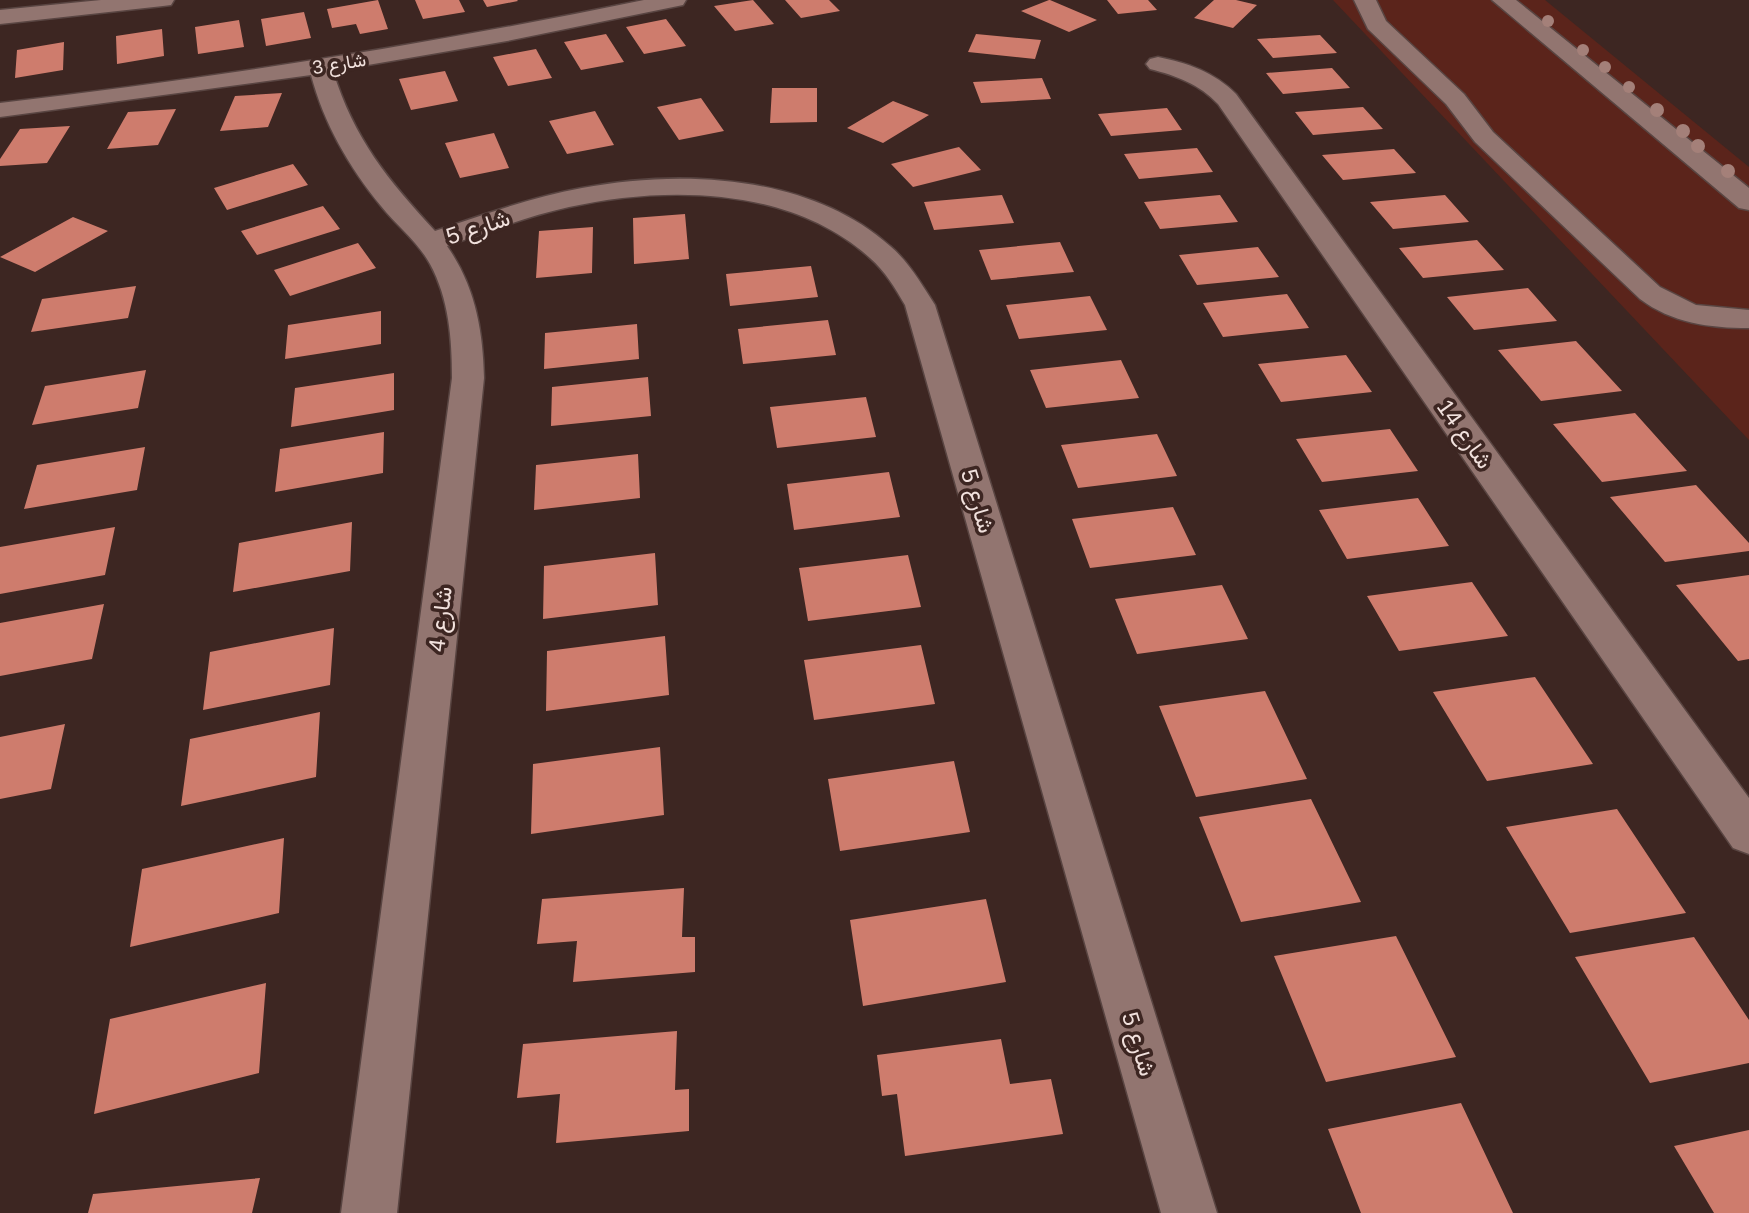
<svg xmlns="http://www.w3.org/2000/svg" width="1749" height="1213" font-family="Helvetica,Vazirmatn,sans-serif">
<style>
.green{fill:#5b241b}
.building{fill:#ce7c6d}
.lines{fill:none;stroke-linecap:round;stroke-linejoin:round}
.minor-casing{stroke:#594542;stroke-width:3}
.minor{fill:#927570;fill-rule:evenodd}
.tree{fill:#a48079}
.labels{text-anchor:middle;stroke-width:7;stroke-linejoin:round;paint-order:stroke}
.far-street-label{font-size:19px;fill:#f1e1dd;stroke:#3d2622}
.street-label{font-size:23px;fill:#f1e1dd;stroke:#3d2622}
</style>
<rect width="100%" height="100%" fill="#3d2622"/>
<path class="green" d="M1333 0H1545L1749 167V440Z"/>
<path class="building" d="M378 0 388 29 360 34 356 24 332 28 327 9Z
M415 0H459L465 12 423 19Z
M483 0H517L518 1 487 7Z
M753 0 774 24 735 31 714 6Z
M785 0H829L840 11 801 18Z
M1049 0H1050L1097 20 1069 32 1021 11Z
M1107 0H1148L1157 10 1118 14Z
M1214 0H1236L1257 5 1233 28 1194 18Z
M304 12 311 38 266 46 261 19Z
M666 19 686 46 644 54 626 27Z
M239 20 244 47 198 54 195 27Z
M162 29 164 56 117 64 116 36Z
M606 34 624 62 581 70 564 42Z
M976 34 1041 40 1035 59 968 52Z
M1320 35 1337 53 1273 58 1257 39Z
M64 42 63 70 15 78 17 50Z
M536 49 552 78 508 86 493 57Z
M1332 68 1350 88 1283 94 1266 73Z
M445 71 458 101 411 110 399 79Z
M1042 78 1051 99 981 103 973 82Z
M772 88H817V122L770 123Z
M282 93 268 127 220 131 235 96Z
M701 98 724 131 679 140 657 107Z
M893 101 929 115 883 143 847 128Z
M1363 107 1383 129 1313 135 1295 112Z
M1167 108 1182 130 1111 136 1098 114Z
M176 109 158 145 107 149 128 112Z
M595 111 614 145 567 154 549 121Z
M70 126 47 163 0 166V159L20 129Z
M494 133 509 168 460 178 445 143Z
M959 147 981 170 913 187 891 164Z
M1197 148 1213 172 1139 179 1124 154Z
M1394 149 1416 173 1343 180 1322 155Z
M293 164 308 185 227 210 214 188Z
M1002 195 1014 223 934 230 924 202Z
M1220 195 1238 222 1160 229 1144 202Z
M1445 195 1469 222 1393 229 1370 202Z
M323 206 340 229 257 255 241 231Z
M685 214 689 259 634 264 633 218Z
M73 217 108 231 35 272 0 257Z
M593 227 592 273 536 278 539 231Z
M1477 240 1504 270 1423 278 1399 248Z
M1060 242 1074 272 991 280 979 250Z
M358 243 376 268 290 296 274 270Z
M1258 247 1279 277 1197 285 1179 255Z
M811 266 818 297 730 306 726 274Z
M136 286 128 318 31 332 42 299Z
M1528 288 1557 321 1474 330 1447 297Z
M1287 294 1309 328 1223 337 1203 303Z
M1090 296 1107 330 1019 339 1006 305Z
M381 311V344L285 359 288 325Z
M828 320 836 355 743 364 738 329Z
M637 324 639 359 544 369 545 333Z
M1576 341 1622 391 1541 401 1498 350Z
M1346 355 1372 392 1281 402 1258 364Z
M1121 360 1139 398 1046 408 1030 370Z
M146 370 138 408 32 425 45 386Z
M394 373V410L291 427 295 388Z
M648 377 651 416 551 426 552 387Z
M866 397 876 437 777 448 770 407Z
M1635 413 1687 471 1602 482 1553 424Z
M1390 429 1418 471 1322 482 1296 439Z
M384 432 383 473 275 492 280 449Z
M1157 434 1177 476 1078 488 1061 445Z
M145 447 137 490 24 509 37 465Z
M638 454 640 498 534 510 536 465Z
M889 472 900 517 794 530 787 484Z
M1696 485 1749 543V551L1665 562 1610 497Z
M1418 498 1449 546 1347 559 1319 510Z
M1173 507 1196 555 1090 568 1072 519Z
M352 522 350 571 233 592 239 543Z
M115 527 105 575 0 594V547Z
M655 553 658 605 543 619 544 566Z
M908 555 921 607 808 621 799 568Z
M1749 575V659L1738 661 1676 585Z
M1472 582 1508 636 1399 651 1367 596Z
M1222 585 1248 639 1137 654 1115 599Z
M104 604 92 659 0 676V623Z
M334 628 330 685 203 710 210 652Z
M665 636 669 695 546 711 547 651Z
M921 645 935 704 814 720 804 660Z
M1535 677 1593 764 1487 781 1433 692Z
M1265 691 1307 779 1196 797 1159 706Z
M320 712 316 777 181 806 190 739Z
M65 724 51 789 0 799V737Z
M660 747 664 815 531 834 533 764Z
M954 761 970 832 840 851 828 779Z
M1311 799 1361 902 1241 922 1199 817Z
M1617 809 1686 913 1570 933 1506 827Z
M284 838 279 913 130 947 142 869Z
M684 888 682 937H695V972L573 982 577 941 537 944 542 899Z
M986 899 1006 982 863 1006 850 920Z
M1396 936 1456 1057 1326 1082 1274 956Z
M1694 937 1749 1020V1063L1650 1083 1575 957Z
M266 983 259 1073 94 1114 110 1019Z
M677 1031 675 1090 689 1089V1131L556 1143 560 1094 517 1098 523 1044Z
M1001 1039 1010 1084 1051 1079 1063 1134 905 1156 897 1094 882 1096 877 1055Z
M1461 1103 1513 1213H1361L1328 1129Z
M1749 1130V1213H1714L1674 1146Z
M260 1178 252 1213H88L93 1194Z"/>
<g class="lines">
<g class="minor-casing">
<path id="minor" d="M101 0H174L171 5 163 6 0 24V10Z
M644 0H686L683 5 507 41 333 71C354 139 388 180 435 231 483 215 532 197 582 188 683 169 810 175 890 246 909 262 922 285 935 305L1217 1213H1161L905 305C895 288 885 271 870 258 791 187 668 185 569 207 528 216 487 232 447 246 475 286 483 330 484 378L397 1213H341L452 378C452 339 449 299 430 264 418 242 397 226 381 206 349 167 324 124 311 75L0 117V103C216 78 431 44 644 0Z
M1354 0H1376L1386 21 1464 94 1493 132 1660 287 1696 305 1749 310V328C1709 328 1672 323 1640 299L1475 142 1446 104 1368 29Z
M1492 0H1516L1749 188V210L1739 208Z
M1158 57C1188 63 1214 72 1236 94L1749 798V854L1733 848 1218 104C1199 84 1177 76 1150 69L1146 64 1150 59Z"/>
</g>
<use href="#minor" class="minor"/>
</g>
<g class="tree">
<circle cx="1548" cy="21" r="6"/>
<circle cx="1583" cy="50" r="6"/>
<circle cx="1605" cy="67" r="6"/>
<circle cx="1629" cy="87" r="6"/>
<circle cx="1657" cy="110" r="7"/>
<circle cx="1683" cy="131" r="7"/>
<circle cx="1698" cy="146" r="7"/>
<circle cx="1728" cy="171" r="7"/>
</g>
<g class="labels">
<g class="far-street-label">
<text transform="translate(339 63) rotate(-9)" y="7">شارع 3</text>
</g>
<g class="street-label">
<text transform="translate(478 227) rotate(-18)" y="8">شارع 5</text>
<text transform="translate(1465 434) rotate(55)" y="8">شارع 14</text>
<text transform="translate(978 501) rotate(73)" y="8">شارع 5</text>
<text transform="translate(440 619) rotate(-83)" y="8">شارع 4</text>
<text transform="translate(1139 1044) rotate(73)" y="8">شارع 5</text>
</g>
</g>
</svg>
